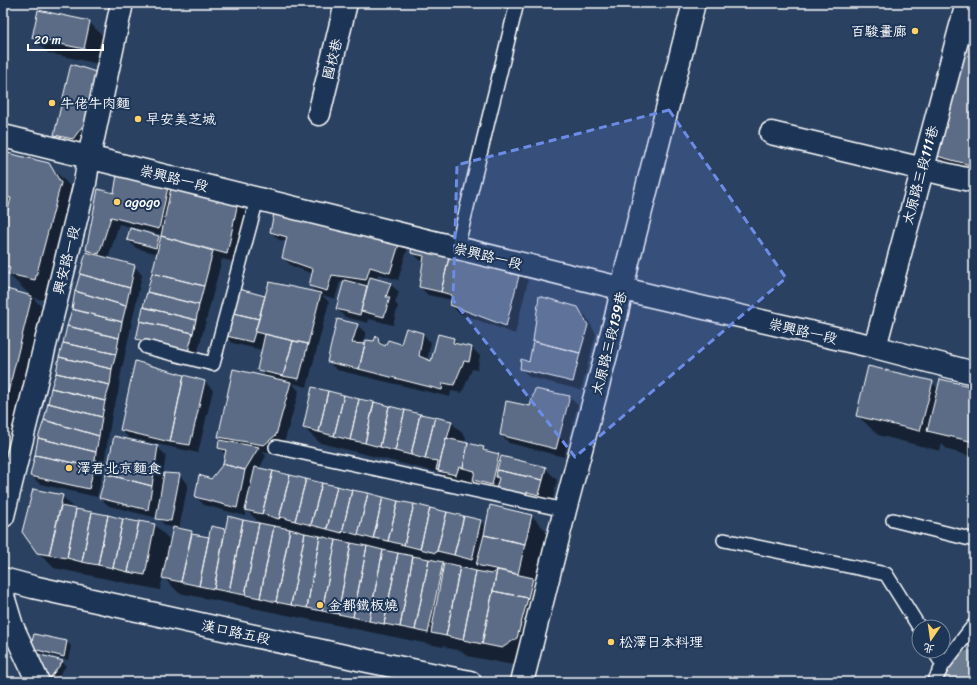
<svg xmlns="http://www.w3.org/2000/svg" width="977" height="685" font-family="Sriracha,'LXGW WenKai TC',sans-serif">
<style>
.shadow{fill:#0007}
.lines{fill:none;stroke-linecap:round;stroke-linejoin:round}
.river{stroke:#6d7d92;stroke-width:45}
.building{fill:#5b6c86;stroke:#fff}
.lane-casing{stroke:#fff;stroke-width:16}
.street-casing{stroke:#fff;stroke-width:25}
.secondary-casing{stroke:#fff;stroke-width:25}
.lane{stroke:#1d3557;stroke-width:13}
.street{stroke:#1d3557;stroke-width:22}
.secondary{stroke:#1d3557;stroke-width:22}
.marked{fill:#6c8ce6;fill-opacity:0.2;stroke:#6c8ce6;stroke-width:3;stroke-dasharray:8 5;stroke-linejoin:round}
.poi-dot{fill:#ffd166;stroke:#1d3557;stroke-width:1.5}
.labels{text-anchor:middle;stroke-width:4;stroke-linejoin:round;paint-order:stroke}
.poi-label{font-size:14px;fill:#fff;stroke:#1d3557;text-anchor:start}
.street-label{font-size:14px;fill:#fff;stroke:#1d3557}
</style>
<rect width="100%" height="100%" fill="#2a4161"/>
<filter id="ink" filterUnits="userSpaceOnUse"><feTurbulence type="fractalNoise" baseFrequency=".025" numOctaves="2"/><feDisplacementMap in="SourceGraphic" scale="8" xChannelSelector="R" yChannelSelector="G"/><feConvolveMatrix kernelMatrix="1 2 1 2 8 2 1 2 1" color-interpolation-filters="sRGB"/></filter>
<g filter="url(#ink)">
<path class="shadow" d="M974 11V184L963 181 938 156Z
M89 22 105 38 99 64 48 53 33 38Z
M106 82 81 147 64 143 55 134Z
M3 153 48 164 72 188 84 208 59 303 33 298 52 317 3 507V289L32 297 3 269V234L8 215 3 213Z
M119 170 238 203 246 211 235 262 222 259 196 359 146 347 137 339 158 254 136 248 128 240 158 237 161 240 162 235 119 224 108 259 134 266 142 275 120 378 118 394 113 409 102 475 97 497 40 484 31 476 39 439 92 254 87 250 115 194Z
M271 232 400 239 408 247 398 280 378 274 377 280 390 284 399 292 395 303 398 306 393 325 369 319 368 323 345 317 337 309 344 283 340 282 335 299 322 295 329 302 307 387 292 383 299 391 284 443 273 453 262 451 266 456 259 469 481 521 486 527 532 516 547 532 535 581 552 599 523 667 467 656 462 651 447 648 444 645 443 647 179 593 163 577 160 590 54 568 38 552 62 496 76 510 155 525 171 541 174 528 166 526 157 518 109 506 100 498 115 437 157 447 166 455 163 474 179 475 188 484 179 529 191 532 195 535 210 538 212 527 226 530 261 524 246 510 245 516 204 505 196 497 224 464 226 455 219 448 224 442 219 437 266 377 258 369 262 350 232 343 224 335 236 290 265 298 318 294 310 286 313 274 292 266 283 258 287 242 279 240Z
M412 252 520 273 528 281 515 334 459 313 451 305 452 300 428 295 420 287 424 262 421 261Z
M577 308 586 316 596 334 581 390 529 377 521 368 529 363Z
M357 325 366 333 362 345 365 346 374 343 376 337 386 347 402 345 423 334 431 343 427 360 432 362 453 339 460 346 472 348 480 356 477 370 472 369 462 393 451 391 450 397 337 370 328 362Z
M205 382 213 390 198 453 129 438 121 430Z
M932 382 938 389 974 388V457L948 450 942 444 940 451 878 435 857 415Z
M569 397 578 405 564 457 509 443 501 435 531 408Z
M451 422 466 437 465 444 484 448 488 452 499 455 501 457 545 468 557 480 551 507 490 495 477 482H474L471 490 452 485 440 473 320 443 304 428Z
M67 642 71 646 68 660 35 652 31 648Z
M35 654 63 662 66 666 54 682H46Z"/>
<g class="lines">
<path class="river" d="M967 682 974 672"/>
</g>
<path class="building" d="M38 10 90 21 84 49 32 38Z
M974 10V166L937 156Z
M71 64 99 73 87 120 73 139 54 135Z
M3 152 49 163 61 183 35 280 8 274 10 268 3 266V230L11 198 3 196Z
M118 169 169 182 159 229 111 217 99 254 86 250 98 189 114 193Z
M172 183 238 202 227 254 161 236Z
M275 208 401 238 390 273 370 267 366 280 332 275 327 291 309 286 313 269 282 258 287 237 270 232Z
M130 228 159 236 156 248 127 240Z
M161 236 213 251 204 286 152 273Z
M412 243 450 253 441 292 419 287 424 256 411 253Z
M86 252 135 265 130 288 80 274Z
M450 253 520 272 506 326 450 305 452 295 441 292Z
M152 273 204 286 199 305 147 292Z
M80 274 130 288 126 306 75 291Z
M370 277 391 283 386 297H390L384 317 361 311Z
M344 280 367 286 360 315 336 309Z
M269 282 321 293 308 344 255 332Z
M3 288 32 296 3 413Z
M235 288 265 296 259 319 229 312Z
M75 291 126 306 122 322 72 309Z
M147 292 199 305 196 320 143 307Z
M539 296 578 307 588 325 580 353 533 341Z
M143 307 196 320 193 333 140 321Z
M72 309 122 322 119 338 67 326Z
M229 312 259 319 252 342 222 335Z
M337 319 358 324 352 343 365 344 359 369 327 362Z
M140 321 193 333 188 352 136 339Z
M67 326 119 338 116 354 63 343Z
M406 328 423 333 419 356 431 361 438 334 454 338 453 343 472 347 469 362 464 361 454 385 443 383 442 390 359 369 366 340 374 341 376 336 378 337 379 343 385 346 388 340 401 344Z
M265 334 293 341 283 376 257 370Z
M293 341 308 344 299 379 283 376Z
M533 341 580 353 573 382 520 369 521 359 529 362Z
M63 343 116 354 112 369 59 357Z
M59 357 112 369 110 385 56 373Z
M135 361 184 375 170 442 120 430Z
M868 366 933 381 920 431 856 416Z
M233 369 291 382 276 435 264 445 218 437Z
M56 373 110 385 105 401 51 388Z
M184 375 205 381 190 445 170 442Z
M940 379 974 387V442L927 431Z
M312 387 328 391 319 432 303 428Z
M51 388 105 401 102 417 48 403Z
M535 389 570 396 556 449 500 435 506 401 530 406Z
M328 391 344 395 334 436 319 432Z
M344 395 359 399 350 440 334 436Z
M359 399 374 402 365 443 350 440Z
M374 402 389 406 380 447 365 443Z
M48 403 102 417 99 436 44 420Z
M389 406 405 410 395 451 380 447Z
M405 410 420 414 411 455 395 451Z
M420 414 435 417 425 459 411 455Z
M435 417 452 421 447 439 446 438 438 471 436 470 438 461 425 459Z
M44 420 99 436 96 452 38 438Z
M114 436 158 446 152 486 106 474Z
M38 438 96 452 94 467 35 455Z
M446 438 468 443 463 468 459 467 456 475 438 471Z
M219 440 259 447 245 470 223 464 226 450 218 448Z
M468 443 484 447 483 450 499 454 492 485 473 480 475 471 463 468Z
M35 455 94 467 89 489 30 476Z
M501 456 546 467 543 480 497 470Z
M223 464 245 470 237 508 195 497 199 475 211 479Z
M255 467 273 471 262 514 245 510Z
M497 470 543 480 539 495 527 492 526 497 496 489 499 478 496 477Z
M273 471 290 475 279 519 262 514Z
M164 473 180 474 171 521 156 519Z
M106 474 152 486 148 510 99 498Z
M290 475 306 479 295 521 281 517 279 519Z
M306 479 322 483 311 525 295 521Z
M322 483 337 486 327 529 311 525Z
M337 486 352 490 342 533 327 529Z
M33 489 63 495 49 555 37 553 22 532Z
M352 490 368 493 358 535 344 531 342 533Z
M368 493 383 497 373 539 358 535Z
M383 497 398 501 388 541 374 538V539H373Z
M398 501 414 504 404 545 388 541Z
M414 504 430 508 420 549 404 545Z
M490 505 532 515 525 544 484 535Z
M61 506 76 509 67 558 49 555Z
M430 508 447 512 437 551 436 553 420 549Z
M76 509 92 512 82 562 67 558Z
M92 512 108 515 98 565 82 562Z
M447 512 464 516 454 555 437 551Z
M108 515 123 519 113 568 98 565Z
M228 516 243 520 229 592 214 589Z
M464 516 481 520 472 560 454 555Z
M123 519 139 522 128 572 113 568Z
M243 520 259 523 245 595 229 592Z
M139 521 155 524 145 575 128 572Z
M259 523 274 526 260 598 245 595Z
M211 526 225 529 214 589 199 586Z
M274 526 290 529 276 602 260 598Z
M173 527 192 531 181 582 162 578Z
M290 529 305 533 291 605 276 602Z
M305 533 320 536 307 608 291 605Z
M192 534 209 537 199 586 181 582Z
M484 535 525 544 518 574 476 565Z
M320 536 336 540 322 611 307 608Z
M336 540 351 543 338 614 322 611Z
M351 543 367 546 353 617 338 614Z
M367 546 383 550 369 621 353 617Z
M383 550 398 553 384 624 369 621Z
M398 553 413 556 400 627 384 624Z
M413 556 429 559 415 630 400 627Z
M429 559 443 562 428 633 415 630Z
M444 563 460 566 446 636 431 633Z
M460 567 476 571 463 640 446 636Z
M497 570 482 644 463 640 476 571 491 574Z
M497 570 533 578 528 598 493 591Z
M493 591 528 598 517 638 502 648 482 644Z
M34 634 67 641 64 657 30 648Z
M33 653 63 661 47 682Z"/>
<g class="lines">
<g class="lane-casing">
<path id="lane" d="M457 248 517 3
M146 347 213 364 257 199
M276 447 565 510
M893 520 974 540
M724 540 886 574 919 627
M934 651 943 665
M934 682 943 665 974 625"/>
</g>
<g class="street-casing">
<path id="street" d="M319 114 346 3
M771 133 974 181
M3 136 652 296 875 347 974 373
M875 347 967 3
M3 516 85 183 89 157 122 3
M3 596 12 626 38 682
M522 682 565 510 616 317 628 262 694 3"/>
</g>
<g class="secondary-casing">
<path id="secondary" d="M3 579 33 587 358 659 470 682"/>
</g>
<use href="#lane" class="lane"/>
<use href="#street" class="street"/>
<use href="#secondary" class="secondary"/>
</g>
</g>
<path class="marked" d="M669 110 786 278 575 457 453 300 457 165Z"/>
<g class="poi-dot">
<circle cx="915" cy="31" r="4"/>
<circle cx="52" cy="103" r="4"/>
<circle cx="138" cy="119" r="4"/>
<circle cx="117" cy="202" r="4"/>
<circle cx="69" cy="468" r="4"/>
<circle cx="320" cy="605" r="4"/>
<circle cx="611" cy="642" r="4"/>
</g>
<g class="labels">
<g class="poi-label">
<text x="907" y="36" text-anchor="end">百駿畫廊</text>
<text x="60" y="108">牛佬牛肉麵</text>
<text x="146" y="124">早安美芝城</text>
<text x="125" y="207">agogo</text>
<text x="77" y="473">澤君北京麵食</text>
<text x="328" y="610">金都鐵板燒</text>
<text x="619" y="647">松澤日本料理</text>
</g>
<g class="street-label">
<text transform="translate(332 59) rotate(-76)" y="5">國校巷</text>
<text transform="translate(920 175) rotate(-75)" y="5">太原路三段111巷</text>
<text transform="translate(174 178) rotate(14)" y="5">崇興路一段</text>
<text transform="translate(488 256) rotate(14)" y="5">崇興路一段</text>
<text transform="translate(66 260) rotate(-76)" y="5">興安路一段</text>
<text transform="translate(803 331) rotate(13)" y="5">崇興路一段</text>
<text transform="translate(609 343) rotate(-76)" y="5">太原路三段139巷</text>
<text transform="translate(236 632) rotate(12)" y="5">漢口路五段</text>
</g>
</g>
<rect width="977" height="685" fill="none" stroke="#1d3557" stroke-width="16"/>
<rect x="8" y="8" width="961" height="669" fill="none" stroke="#fff" stroke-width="1.5" filter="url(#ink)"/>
<g transform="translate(931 639) rotate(193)"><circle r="19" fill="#1d3557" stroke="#77869a"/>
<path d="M0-3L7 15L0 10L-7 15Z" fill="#ffd166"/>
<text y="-6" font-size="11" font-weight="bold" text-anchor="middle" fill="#ffffff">北</text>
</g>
<path d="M28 44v6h75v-6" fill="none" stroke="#ffffff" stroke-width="2"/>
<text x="34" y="44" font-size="12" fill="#ffffff" stroke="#1d3557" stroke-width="3" paint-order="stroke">20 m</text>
</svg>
